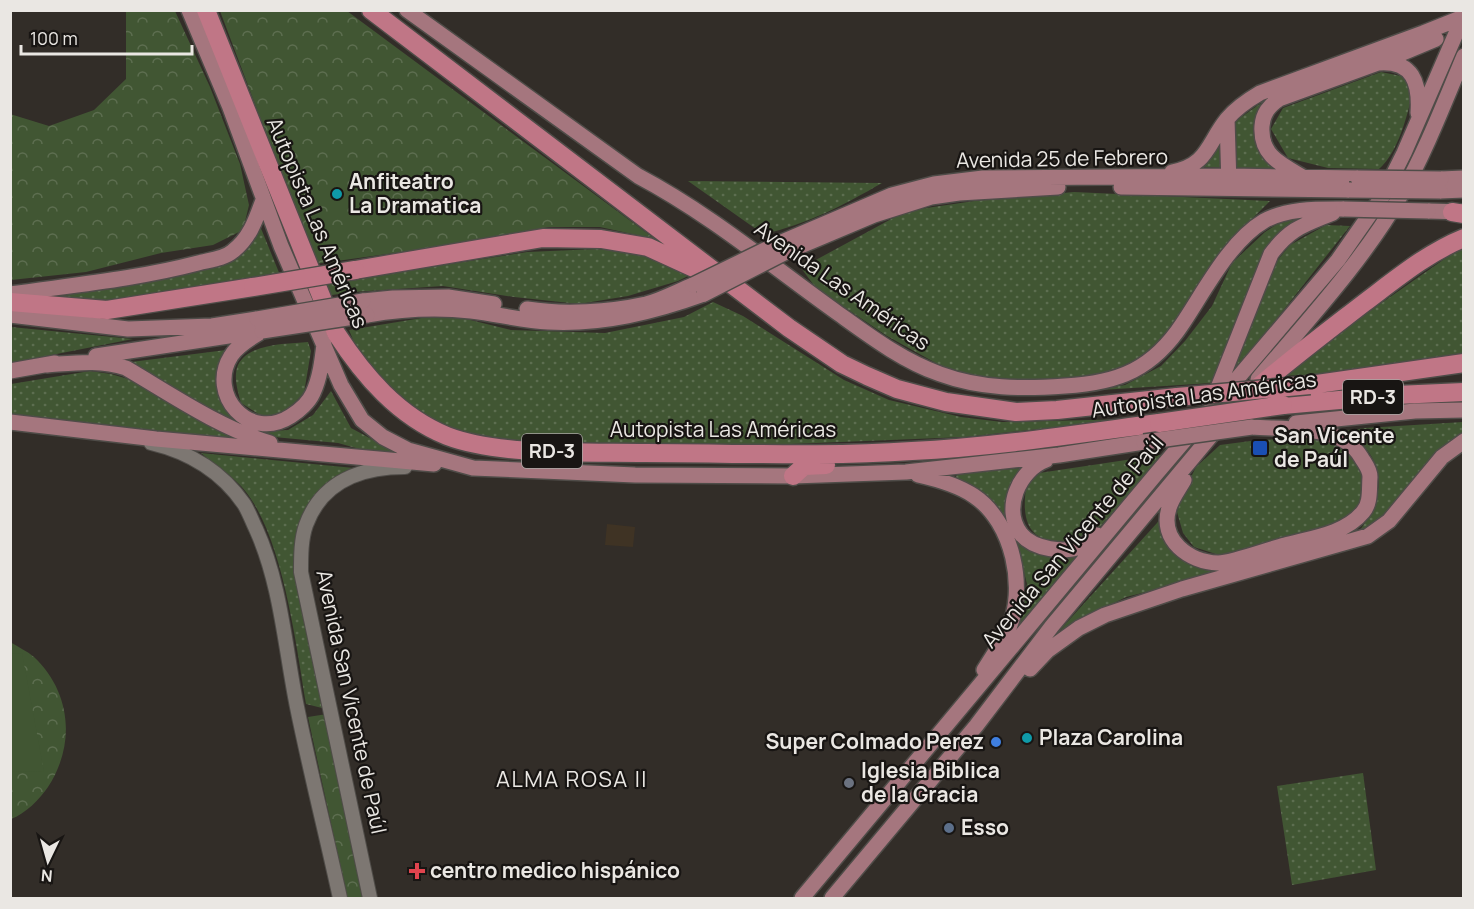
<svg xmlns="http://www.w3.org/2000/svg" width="1474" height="909" font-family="Manrope,sans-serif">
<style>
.education{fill:#3f3324}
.grass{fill:url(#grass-dots)}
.forest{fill:url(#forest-crowns)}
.pitch{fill:#415633}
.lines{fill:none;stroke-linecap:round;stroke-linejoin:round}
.secondary-casing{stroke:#4f4c48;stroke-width:16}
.primary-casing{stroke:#4f4c48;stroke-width:18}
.highway-casing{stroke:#4f4c48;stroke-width:21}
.secondary{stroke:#7d7772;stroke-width:14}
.primary{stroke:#a5767e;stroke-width:15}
.highway{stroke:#c07686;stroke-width:18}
.primary-bridge-casing{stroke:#4f4c48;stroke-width:18;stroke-linecap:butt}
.highway-bridge-casing{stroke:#4f4c48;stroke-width:21;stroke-linecap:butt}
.primary-bridge{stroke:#a5767e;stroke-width:15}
.highway-bridge{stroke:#c07686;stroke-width:18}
.culture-dot{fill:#0f9aa8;stroke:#181513;stroke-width:2}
.transit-dot{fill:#1a4fb4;stroke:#181513;stroke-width:2}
.shop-dot{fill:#3f7fe0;stroke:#181513;stroke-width:2}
.worship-dot{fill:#6b7280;stroke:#181513;stroke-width:2}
.service-dot{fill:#5c6f8a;stroke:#181513;stroke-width:2}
.health-dot{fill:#e0444e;stroke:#181513;stroke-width:2}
.labels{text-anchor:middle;stroke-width:4.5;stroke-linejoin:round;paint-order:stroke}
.shield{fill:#181513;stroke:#aba8a5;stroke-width:1.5}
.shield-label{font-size:20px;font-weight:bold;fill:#eae7e3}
.street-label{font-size:21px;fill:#eae7e3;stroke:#181513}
.poi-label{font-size:21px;font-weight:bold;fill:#eae7e3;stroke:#181513;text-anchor:start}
.neighbourhood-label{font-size:22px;letter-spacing:1.5px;fill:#eae7e3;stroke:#181513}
</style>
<defs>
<pattern id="grass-dots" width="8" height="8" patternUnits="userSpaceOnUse" patternTransform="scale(1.5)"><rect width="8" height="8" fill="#415633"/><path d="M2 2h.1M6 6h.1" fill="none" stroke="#5d6e50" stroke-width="1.8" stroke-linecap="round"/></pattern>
<pattern id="forest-crowns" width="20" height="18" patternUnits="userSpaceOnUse" patternTransform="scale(1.5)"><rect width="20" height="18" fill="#415633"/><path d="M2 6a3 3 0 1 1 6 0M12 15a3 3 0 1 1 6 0" fill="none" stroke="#5d6e50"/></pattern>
</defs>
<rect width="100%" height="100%" fill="#322d28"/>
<path class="education" d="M607 524 635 527 633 547 605 545Z"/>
<path class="grass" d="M1381 72 1406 77 1413 90C1408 114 1398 153 1379 169L1328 168 1288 158 1271 129 1283 108Z
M1261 103C1254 138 1249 146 1278 170L1204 167 1224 133 1240 118Z
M688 181 882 183C844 205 806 225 763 234Z
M1074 192 1270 201 1228 243 1185 311 1148 353 1105 375 1006 382 952 372 887 336 816 288 801 268 906 211 974 201Z
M1305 218 1281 232 1212 383 1085 391 1125 385 1161 366 1185 341 1212 306 1232 263 1265 232 1282 221Z
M1326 225 1350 226 1229 379 1272 267 1290 245Z
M260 226 280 275 201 292 52 306 47 293 211 265Z
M1463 246V357L1327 374 1277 376Z
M597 249 641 253 683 271 688 276 678 281 628 296 579 304 514 297 443 286 353 292 325 296 320 284 527 252Z
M713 302 743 316 844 380 889 400 961 417 1002 422 1132 419 965 437 766 445 625 446 468 438 425 415 364 366 349 330 446 314 511 330 605 333 684 317Z
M11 327 133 339 11 363Z
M308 342 311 351 304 393 282 415H260L241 403C238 392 233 377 238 365 249 343 287 344 308 342Z
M226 350 217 386 225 407 260 428 272 431 288 430 313 415 331 391 351 428 405 457 363 450 338 443 274 437 247 432 131 362Z
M90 371 111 374 135 381 236 439 56 421 11 414V384Z
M1463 422V435L1387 517 1356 535C1387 497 1389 460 1346 431L1365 428Z
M1317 438 1333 439 1352 452 1365 474 1363 499 1344 524 1222 556 1194 547 1183 533 1177 512 1182 495 1196 467 1220 445 1258 440Z
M201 453 354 468 330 484 301 525 326 709 306 704C296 644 283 539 246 492 235 477 215 466 201 453Z
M1166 454 1086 542C1036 547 1018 533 1027 482L1039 473Z
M1021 468 1012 487 1025 543 1085 549 997 656 1014 626 1027 584 1016 541 1001 513 978 491 955 480 957 474Z
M1166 508 1178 554 1189 563 1231 571 1126 597 1059 631 1157 523Z
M1363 773 1376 870 1292 885 1277 786Z"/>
<path class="forest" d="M126 11H175L210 87 240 164 249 205 243 230 213 245 161 253 86 272 11 280 10 114 49 126 94 110 126 79Z
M220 11H347L655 239 600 227H549L409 251 315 264Z
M10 642C18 647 27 651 34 657 71 692 76 744 48 787 40 799 25 814 11 819Z
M327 714 367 898H347L308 717Z"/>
<path class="pitch" d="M22 653 44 772 11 771V654Z"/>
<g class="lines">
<g class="secondary-casing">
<path id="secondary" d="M151 443C189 452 222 472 244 504 249 512 252 521 256 529 281 584 285 648 297 707 310 771 326 834 340 898
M370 898 301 572C301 556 301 539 306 525 322 481 362 467 405 467"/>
</g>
<g class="primary-casing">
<path id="primary" d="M189 10 229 105 281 246 341 385 362 420 383 437 408 450 473 468 635 475 793 476 906 472 1059 455 1144 442
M407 10 638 176C710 214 773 267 839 314 871 337 903 361 940 374 981 389 1022 389 1065 386 1119 383 1153 369 1183 323 1205 290 1230 241 1264 221 1287 208 1319 209 1344 209
M1381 62 1436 39
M1227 119 1229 185
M1172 172C1208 165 1207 144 1227 119 1237 107 1248 100 1260 93L1423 33 1463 17
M1303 177C1280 164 1260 155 1262 126 1263 113 1269 106 1279 99L1378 63C1413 60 1420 83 1418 113
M1441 179 1464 178
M1121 187 1349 190
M1440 191 1464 190
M1428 211 1464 212
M775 245 892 195 934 184 983 178 1229 176 1358 178
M784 253 874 215 931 197 959 193 1058 187
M10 294C73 285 137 279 198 263 209 260 224 259 233 251 250 238 256 219 263 200
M363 301 393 298 448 297 494 304
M527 309C565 315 609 312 646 304 662 300 678 291 693 285
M10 315 128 329 212 326 257 319
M367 315C402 309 436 307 471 311 497 314 523 321 548 322 602 325 654 312 704 294
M259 333C249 339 237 346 231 356 207 394 249 443 291 416 299 411 309 402 313 393 320 378 322 361 324 344
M96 356 262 331
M47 365C74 363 100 359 126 368 172 395 218 427 270 443
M10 371 55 363
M1258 379C1308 320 1362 262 1401 195 1425 153 1445 101 1464 56
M1212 403 1271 254C1290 228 1304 225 1333 213
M10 422 156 439 434 464
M1296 423 1415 411 1464 410
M1046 460C1019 470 1002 509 1021 534 1033 549 1065 554 1082 546 1088 543 1093 539 1097 535
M918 475C936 479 958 485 974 496 1013 522 1027 589 1008 630 1001 644 992 657 984 670
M1184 480C1179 489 1172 498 1169 508 1159 540 1189 562 1218 563 1232 563 1269 549 1285 545 1311 538 1345 534 1363 512 1371 503 1369 489 1370 477 1370 469 1365 464 1361 457 1342 424 1286 430 1252 427
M1030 669 1047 651 1079 628 1105 615 1182 589 1368 536 1389 521 1442 457 1464 441
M802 898 1156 474 1338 260 1382 197 1404 153 1464 15
M832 898 976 726 1052 626 1235 407"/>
</g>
<g class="highway-casing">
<path id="highway" d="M206 10 336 333C364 376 398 416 447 436 499 456 588 452 645 453 733 453 823 457 912 451 994 447 1077 434 1159 423
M371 10 789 328 842 364 867 376 897 389 946 402 1016 412 1057 410 1177 397
M1452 212 1464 214
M355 270 543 238 601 239 648 247 707 274
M10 302 107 310 253 287
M1310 385 1464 363
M1283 405 1396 395 1464 392
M1235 407C1276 370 1320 337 1364 303 1396 279 1427 253 1464 238
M793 476 804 466 826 465"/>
</g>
<use href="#secondary" class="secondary"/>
<use href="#primary" class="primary"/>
<use href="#highway" class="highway"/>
<g class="primary-bridge-casing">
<path id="primary-bridge" d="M1358 178 1441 179
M1349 190 1440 191
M1344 209 1428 211
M693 285 775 245
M704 294 784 253
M257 319 363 301
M262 331 367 315
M1144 442 1252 427"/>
</g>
<g class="highway-bridge-casing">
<path id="highway-bridge" d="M253 287 355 270
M1177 397 1310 385
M1159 423 1283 405"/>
</g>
<use href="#primary-bridge" class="primary-bridge"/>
<use href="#highway-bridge" class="highway-bridge"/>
</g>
<g class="culture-dot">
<circle cx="337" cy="194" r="6"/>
<circle cx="1027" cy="738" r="6"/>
</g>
<rect class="transit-dot" x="1252" y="440" width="16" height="16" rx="3"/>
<circle class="shop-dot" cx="996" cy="742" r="6"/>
<circle class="worship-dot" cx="849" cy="783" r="6"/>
<circle class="service-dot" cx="949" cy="828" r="6"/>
<path class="health-dot" d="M414 862h6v6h6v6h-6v6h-6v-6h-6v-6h6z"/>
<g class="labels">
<g class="shield">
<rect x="1343" y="380" width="60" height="34" rx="4.5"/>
<rect x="522" y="434" width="60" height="34" rx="4.5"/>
</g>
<g class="shield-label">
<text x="1373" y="404">RD-3</text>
<text x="552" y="458">RD-3</text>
</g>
<g class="street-label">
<text transform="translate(1062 159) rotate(-1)" y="7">Avenida 25 de Febrero</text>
<text transform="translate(317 223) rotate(67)" y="7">Autopista Las Américas</text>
<text transform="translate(842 286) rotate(35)" y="7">Avenida Las Américas</text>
<text transform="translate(1204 395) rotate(-8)" y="7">Autopista Las Américas</text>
<text x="723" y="437">Autopista Las Américas</text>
<text transform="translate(1073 542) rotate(-50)" y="7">Avenida San Vicente de Paúl</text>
<text transform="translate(351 702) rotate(78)" y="7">Avenida San Vicente de Paúl</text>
</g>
<g class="poi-label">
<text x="349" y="189">Anfiteatro<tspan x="349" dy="24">La Dramatica</tspan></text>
<text x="1274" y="443">San Vicente<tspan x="1274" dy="24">de Paúl</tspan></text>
<text x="1039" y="745">Plaza Carolina</text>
<text x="984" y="749" text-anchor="end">Super Colmado Perez</text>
<text x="861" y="778">Iglesia Biblica<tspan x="861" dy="24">de la Gracia</tspan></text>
<text x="961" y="835">Esso</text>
<text x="430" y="878">centro medico hispánico</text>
</g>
<g class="neighbourhood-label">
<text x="572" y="787">ALMA ROSA II</text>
</g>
</g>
<rect width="1474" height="909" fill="none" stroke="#eae7e3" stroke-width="24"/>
<g transform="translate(48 861) rotate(185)" stroke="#181513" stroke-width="4.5" paint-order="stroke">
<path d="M0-4.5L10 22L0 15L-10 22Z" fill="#eae7e3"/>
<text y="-9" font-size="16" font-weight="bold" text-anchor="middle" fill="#eae7e3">N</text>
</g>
<path d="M21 45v9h171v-9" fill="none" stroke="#eae7e3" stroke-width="3"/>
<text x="30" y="45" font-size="18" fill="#eae7e3" stroke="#181513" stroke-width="4.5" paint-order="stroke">100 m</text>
</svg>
